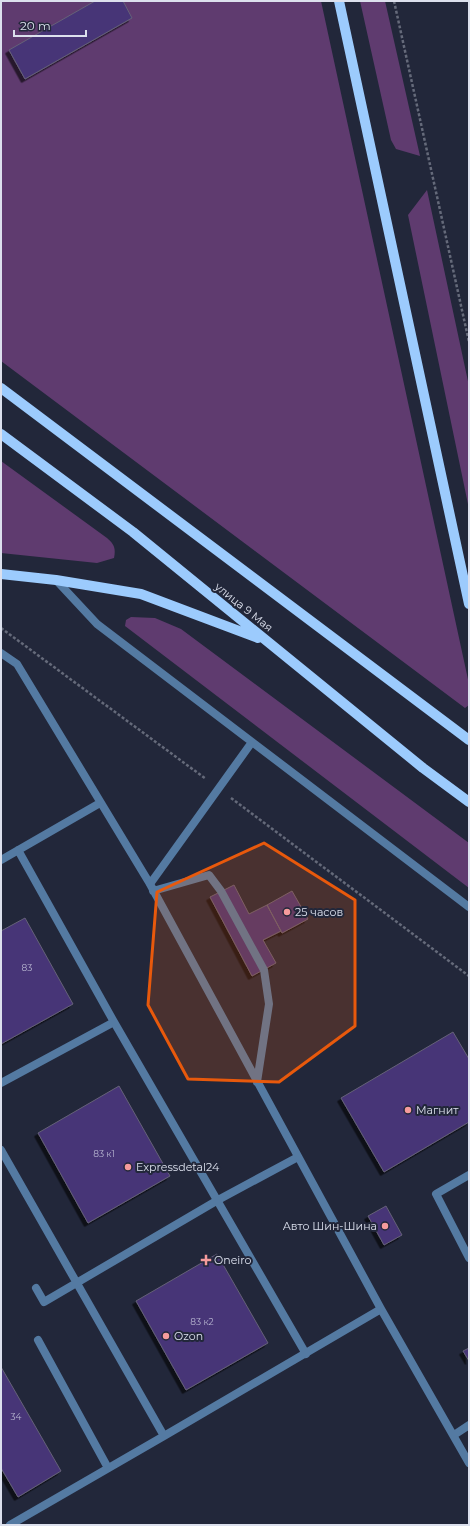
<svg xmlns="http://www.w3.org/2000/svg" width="470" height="1526" font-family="Montserrat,sans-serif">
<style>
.green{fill:#5f3b6f}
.building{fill:#473577;stroke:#656178;filter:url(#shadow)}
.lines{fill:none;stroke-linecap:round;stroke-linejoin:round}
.path{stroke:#656a7a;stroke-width:2.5;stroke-dasharray:3 2;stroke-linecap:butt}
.service{stroke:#547aa2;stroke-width:8}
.primary{stroke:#9ccbfd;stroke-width:10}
.marked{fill:#e8590c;fill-opacity:0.2;stroke:#e8590c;stroke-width:3;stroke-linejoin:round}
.poi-dot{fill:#f59b9c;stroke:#22273a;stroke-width:1.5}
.labels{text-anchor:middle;stroke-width:4;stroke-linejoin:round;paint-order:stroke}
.number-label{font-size:9px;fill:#b7b5d0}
.street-label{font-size:11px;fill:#dce0ed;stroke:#22273a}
.poi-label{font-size:11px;fill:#dce0ed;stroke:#22273a;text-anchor:start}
</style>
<defs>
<filter id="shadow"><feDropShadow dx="-3.5" dy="3.5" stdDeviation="0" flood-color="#0009"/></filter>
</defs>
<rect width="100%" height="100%" fill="#22273a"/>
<path class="green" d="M1 1H321L469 684V705L465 708 1 361Z
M360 1H385L420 156 396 149 391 140Z
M427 190 469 386V509L408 215Z
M1 461 107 538C114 544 116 548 114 558L97 563 1 553Z
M131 617 155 618 181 629 469 843V888L125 626 126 620Z"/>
<path class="building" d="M95 1H123L132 18 25 79 9 50Z
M234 885 249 914 267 905 281 931 263 940 276 963 252 976 210 897Z
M292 891 308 919 282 933 267 905Z
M25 918 73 1004 1 1044V931Z
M453 1032 469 1059V1122L384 1172 341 1098Z
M119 1086 170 1176 88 1223 38 1133Z
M386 1206 402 1235 384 1245 368 1216Z
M217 1254 268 1343 186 1390 136 1301Z
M469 1348V1361L463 1351Z
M1 1367 61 1471 18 1497 1 1468Z"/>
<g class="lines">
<path class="path" d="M394 1 469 342
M1 628 206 779
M231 798 469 976"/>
<path class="service" d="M56 580 97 624 469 907
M1 653 17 664 150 884 381 1309 469 1463
M18 850 114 1022 306 1354
M1 860 100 803
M150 884 252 742
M153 891 209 875 221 891 264 970 269 1004 257 1082
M1 1083 114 1022
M1 1150 164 1436 381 1309
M469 1175 436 1194 469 1258
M36 1288 44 1302 218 1200 298 1157
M38 1340 108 1468
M454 1435 469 1425
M10 1525 164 1436"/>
<path class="primary" d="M339 1 469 604
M1 388 469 740
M1 434 133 532 423 768 469 802
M1 574 56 580 141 594 258 638"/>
</g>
<path class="marked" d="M264 843 355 900V1026L279 1082 188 1079 148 1005 157 892Z"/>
<g class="poi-dot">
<circle cx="287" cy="912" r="4"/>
<circle cx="408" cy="1110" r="4"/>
<circle cx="128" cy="1167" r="4"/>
<circle cx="385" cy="1226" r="4"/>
<path d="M204 1254h4v4h4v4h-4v4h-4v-4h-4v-4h4z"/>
<circle cx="166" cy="1336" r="4"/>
</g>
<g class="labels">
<g class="number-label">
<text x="27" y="971">83</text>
<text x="104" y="1157">83 к1</text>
<text x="202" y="1325">83 к2</text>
<text x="16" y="1420">34</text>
</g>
<g class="street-label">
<text transform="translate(244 607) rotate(39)" y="4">улица 9 Мая</text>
</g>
<g class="poi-label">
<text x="295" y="916">25 часов</text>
<text x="416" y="1114">Магнит</text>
<text x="136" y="1171">Expressdetal24</text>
<text x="377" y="1230" text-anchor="end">Авто Шин-Шина</text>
<text x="214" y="1264">Oneiro</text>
<text x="174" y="1340">Ozon</text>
</g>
</g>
<rect width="470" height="1526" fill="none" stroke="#dce0ed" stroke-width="4"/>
<path d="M14 30v6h72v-6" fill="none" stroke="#dce0ed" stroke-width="2"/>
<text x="20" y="30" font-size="12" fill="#dce0ed" stroke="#22273a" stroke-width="3" paint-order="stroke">20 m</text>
</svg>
